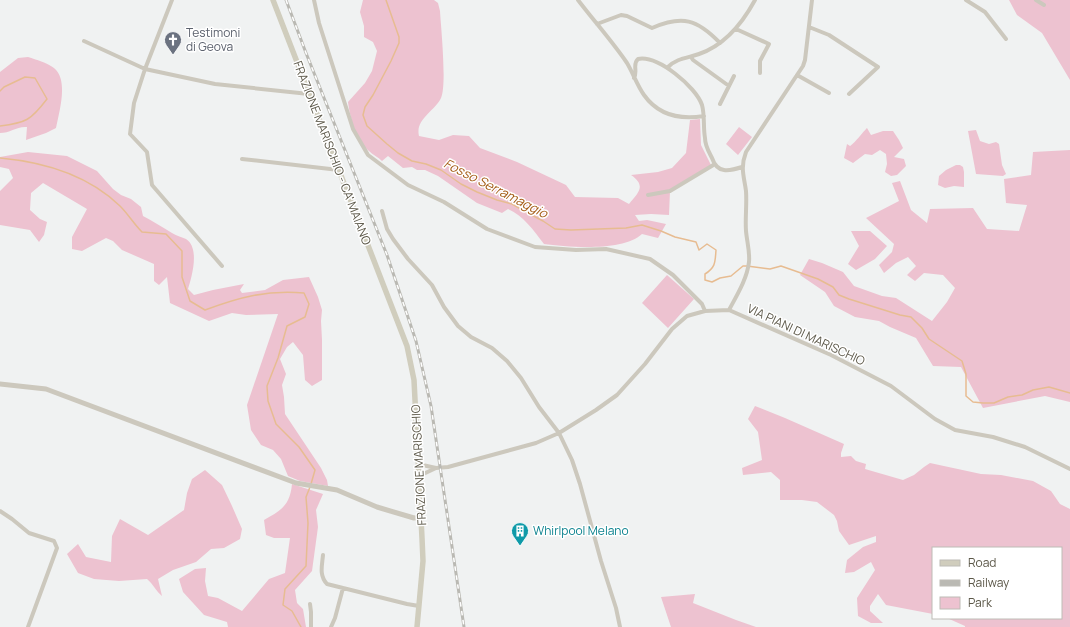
<svg xmlns="http://www.w3.org/2000/svg" width="1070" height="627" font-family="Manrope,sans-serif">
<style>
.green{fill:#edc2d0}
.lines{fill:none;stroke-linecap:round;stroke-linejoin:round}
.stream{stroke:#e7bc91;stroke-width:1.5}
.minor{stroke:#ccc8bd;stroke-width:4}
.tertiary{stroke:#ccc8bd;stroke-width:5}
.secondary{stroke:#d0cdbd;stroke-width:5.5}
.rail-casing{stroke:#bab9b3;stroke-width:3}
.rail{stroke:#fff;stroke-width:1.5;stroke-dasharray:4.5;stroke-linecap:butt}
.labels{text-anchor:middle;stroke-width:3;stroke-linejoin:round;paint-order:stroke}
.worship-label{font-size:12px;fill:#5b616d;stroke:#fff;text-anchor:start}
.street-label{font-size:12px;fill:#5c5849;stroke:#fff}
.culture-label{font-size:12px;fill:#0d838f;stroke:#fff;text-anchor:start}
.water-label{font-size:13px;font-style:italic;fill:#a45c15;stroke:#fff}
</style>
<rect width="100%" height="100%" fill="#f0f2f2"/>
<path class="green" d="M363 0H434L438 3 440 11C441 28 447 85 441 98 435 111 415 119 419 136L439 140 453 135 469 136 480 148 517 162 566 185 575 197 618 198 629 204C638 193 647 186 631 175L658 172 672 168 686 153 690 120 700 119 701 145 711 165 670 191 669 215 651 214 635 215 639 221 647 220 666 224 658 238 642 234C623 252 568 247 544 244 533 230 524 216 508 209L502 213 477 203 438 176 425 170H417L412 167 403 168 388 156 382 161C378 157 373 155 369 151 356 140 350 118 348 102L365 83 372 71 377 51 373 42 364 37V26L360 12Z
M1009 0H1070V80L1042 33 1017 15Z
M28 57C37 60 46 62 54 68 69 80 59 112 56 128L46 133 26 140 27 127C17 126 10 133 0 133V72L18 58Z
M739 127 752 137 738 155 726 144Z
M867 128 871 135 883 131H893L899 140 903 148 894 157 904 159 906 166 897 175 891 176 885 172 887 164 886 154 880 150 872 155 865 154 853 163 844 158 847 144 850 146C853 145 863 132 867 128Z
M976 130 980 141 989 144 996 142 999 144 1002 165 1006 174 1003 176 976 174 968 131Z
M1070 150V402L1045 396 983 408 961 367 933 366 916 338 890 327 879 321 855 317 834 306 825 292 800 275 809 259 822 263 843 272 854 286 882 296 896 298 932 321 947 302 955 288 943 275 924 273 915 281 907 275 916 266 908 257 896 263 884 273 879 265 892 252 894 244 866 218 899 201 892 183 900 181 911 210 927 223 930 209 973 208 987 229 1019 231 1027 205 1006 203 1004 179 1031 175 1033 152Z
M28 152 67 156 97 171 113 189 121 195 131 199 141 207 143 216C153 221 162 227 172 233 177 236 182 237 186 239 200 248 192 276 188 289L194 295 213 290 244 284 240 290 242 293 265 290 283 280 309 277 318 297 322 310 321 321 322 340V380L312 386 305 380 303 355 293 342 287 347 280 359 286 374 282 385 284 397 285 414 321 468 327 480 328 486 300 481 288 476 281 459 273 450 261 445 251 430 247 405 278 314 246 315 232 313 209 321 170 303 167 277 159 285 154 281V264L122 250 113 241 106 238 82 251 72 249V237L87 209 43 183 31 193 30 210 40 219 47 222 44 235 39 242 30 230 0 225V191L13 178 9 169 0 167V157Z
M956 165H960L963 167 964 172V187L954 186 945 188 938 185 939 176 946 170Z
M851 231H870L887 246 875 259 856 270 848 264 859 246Z
M667 275 694 299 668 328 642 303Z
M755 406 785 418 844 444 841 453V457L851 456 856 461 866 464 865 469 903 480 914 475 924 467 930 463 981 474 1001 475 1033 481 1051 491 1060 504 1070 509V627H965V626L947 618H1061V548H933V614L886 605 878 594 870 606V611L883 623H871L858 616 857 598 875 570 871 562 854 572 845 573 847 560 863 547 876 542V536L849 545 839 531 837 521 834 515 817 502 802 500H780V480L771 472 743 475 742 468 762 460 758 432 748 419Z
M205 470 222 485 232 506 242 529 240 539 224 548 211 549 196 562 173 570 158 579 162 596C156 591 153 584 147 579L119 581 94 579 78 573 67 554 78 544 86 557 111 562 112 536 120 519 148 535 184 510 187 493 192 479Z
M292 484 323 494 316 510 318 527 312 571 295 590 297 603 303 609 306 627H228L227 622 204 615 183 592 179 579 195 569 206 568 205 581 208 596 218 598 242 611 269 579 285 573 290 538H274L266 535 264 520C282 510 290 505 292 484Z
M695 594 693 603 736 620 756 627H671L661 597Z"/>
<g class="lines">
<path class="stream" d="M386 0 399 37V43L391 61 373 95 365 107 363 115 367 126 387 144 398 153 412 161 426 164 441 170 461 184 477 192 497 200 512 204 526 212 543 221 555 229 571 230 626 228 642 225 661 231 675 237 696 242 699 250 707 244 716 250C715 262 716 267 705 274V280L712 282 720 278 731 276 743 266H747L770 269 781 266 818 279 833 287 839 295 849 299 900 315 911 317 922 328 929 339 962 361 966 374V396L973 402 983 403H994L1008 397 1022 395 1033 390 1049 387 1070 393
M0 91 4 87 25 77 35 78 47 99C31 120 26 123 0 126
M0 158C44 162 88 175 120 206 128 214 134 224 142 232L166 234 182 251V277L190 301 205 310C240 297 266 290 304 293L309 304 305 317 287 326 278 358 267 386 268 401 276 424 299 447 315 470 311 484
M301 627 292 611 283 605 285 589 306 566 308 523 306 497 310 487"/>
<path class="minor" d="M172 0 145 69 134 103 130 134 147 152 152 185 222 266
M314 0 319 23 353 129 368 155 408 185 444 202 487 229 535 247 576 250 606 249 650 259 673 275 702 304 705 311
M578 0C594 21 612 41 627 63 633 73 637 85 644 95 659 116 680 120 704 116
M966 0 985 12 1006 39
M1036 0 1044 5
M597 24 621 15 627 16 652 28C682 15 697 19 720 43
M809 27 829 35 878 67 849 94
M736 29 769 44 760 61V73
M84 41 145 69 215 84 309 94
M691 57 693 60 729 86
M668 67C677 58 688 58 699 54 725 45 742 24 755 0
M797 75 829 93
M634 78C638 71 632 64 638 59 658 55 696 87 702 105 705 116 703 127 705 138 705 146 709 152 712 158 714 164 717 169 724 170 730 171 736 169 742 167
M720 104 734 76
M242 159 339 170
M648 195 670 191 715 164
M382 211 387 229 393 239 408 259 432 285 444 307 458 326 471 337 492 348 507 361 521 378 539 407 559 433 572 460 580 484 601 561 616 608 620 627
M729 310C737 295 747 279 749 262 750 252 747 242 746 231 745 218 747 205 746 191 744 176 740 168 746 152L803 66 805 60 812 0
M418 464 436 468 448 467 536 443 559 433 596 410 617 395 645 364 672 329 687 316 705 311 729 310 831 355 891 386 935 419 955 430 993 437 1025 447 1070 469
M419 476 436 468
M0 511 12 519 29 533 54 541 57 548 28 627
M323 555C322 566 319 575 327 584L407 604 419 606
M310 604 311 612V627
M331 627 335 618 343 588"/>
<path class="tertiary" d="M0 384 46 389 296 483 337 490 377 507 414 518 422 517"/>
<path class="secondary" d="M273 0 407 346 414 380 422 538 423 561 417 627"/>
<g class="rail-casing">
<path id="rail" d="M286 0 306 53 387 255 416 341 431 406 464 627"/>
</g>
<use href="#rail" class="rail"/>
</g>
<defs>
<g id="church-pin" transform="scale(0.9)"><path d="M0 17L-7.5 6A9.5 9.5 0 1 1 7.5 6Z" fill="#6b7280" stroke="#fff"/><path d="M-1.2-6h2.4v3.5h3.3v2.4h-3.3V6h-2.4V-.1h-3.3v-2.4h3.3Z" fill="#fff"/></g>
<g id="building-pin" transform="scale(0.9)"><path d="M0 17L-7.5 6A9.5 9.5 0 1 1 7.5 6Z" fill="#0f9aa8" stroke="#fff"/><path d="M-4-6H4V6H1V3H-1V6H-4ZM-2.5-4.3h1.7v1.8h-1.7ZM.8-4.3h1.7v1.8H.8ZM-2.5-1h1.7V.8h-1.7ZM.8-1h1.7V.8H.8Z" fill="#fff"/></g>
</defs>
<g fill-rule="evenodd">
<use href="#church-pin" x="173" y="40"/>
<use href="#building-pin" x="520" y="531"/>
</g>
<g class="labels">
<g class="worship-label">
<text x="186" y="37">Testimoni<tspan x="186" dy="14">di Geova</tspan></text>
</g>
<g class="street-label">
<text transform="translate(332 153) rotate(69)" y="4">FRAZIONE MARISCHIO - CA' MAIANO</text>
<text transform="translate(806 335) rotate(25)" y="4">VIA PIANI DI MARISCHIO</text>
<text transform="translate(419 465) rotate(-93)" y="4">FRAZIONE MARISCHIO</text>
</g>
<g class="culture-label">
<text x="533" y="535">Whirlpool Melano</text>
</g>
<g class="water-label">
<text transform="translate(496 188) rotate(27)" y="5">Fosso Serramaggio</text>
</g>
</g>
<rect x="932" y="547" width="130" height="72" fill="#ffffff" stroke="#bebcb6"/>
<rect x="940" y="560" width="20" height="6" fill="#d0cdbd" stroke="#bebcb6"/>
<text x="968" y="567" font-size="12" fill="#5c5849">Road</text>
<rect x="940" y="580" width="20" height="6" fill="#bab9b3" stroke="#bebcb6"/>
<text x="968" y="587" font-size="12" fill="#5c5849">Railway</text>
<rect x="940" y="597" width="20" height="12" fill="#edc2d0" stroke="#bebcb6"/>
<text x="968" y="607" font-size="12" fill="#5c5849">Park</text>
</svg>
